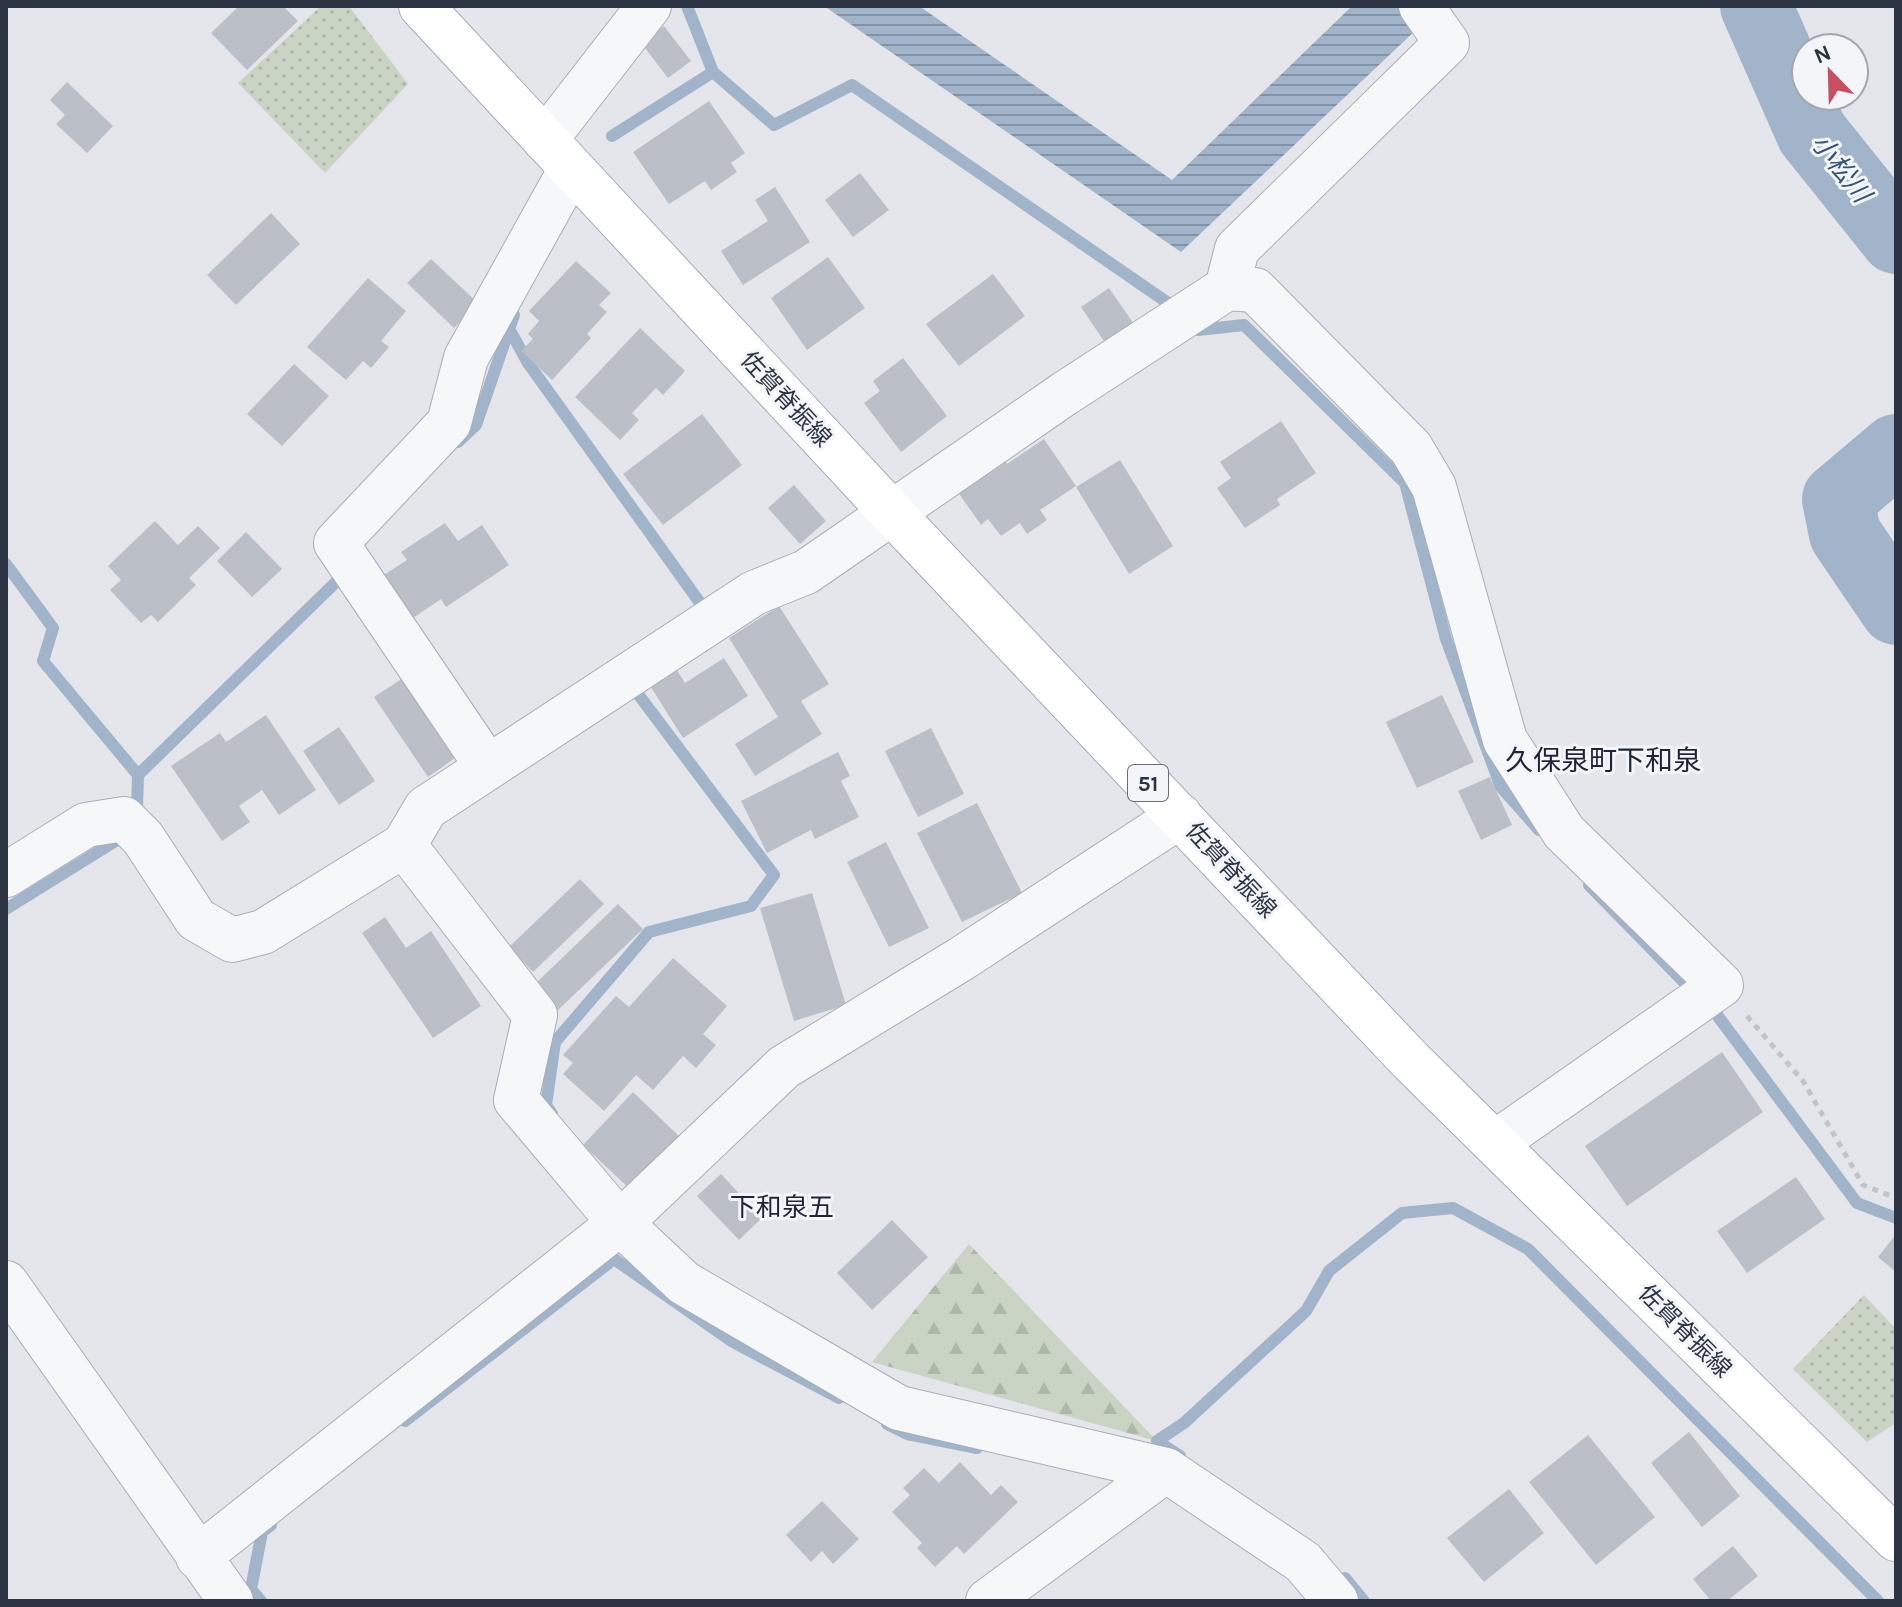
<svg xmlns="http://www.w3.org/2000/svg" width="1902" height="1607" font-family="Karla,'Noto Sans JP',sans-serif">
<style>
.forest{fill:url(#forest-firs)}
.park{fill:url(#park-dots)}
.water{fill:url(#water-rules)}
.lines{fill:none;stroke-linecap:round;stroke-linejoin:round}
.stream{stroke:#a1b4c9;stroke-width:12}
.river{stroke:#a1b4c9;stroke-width:72}
.building{fill:#bbc0c8}
.street-casing{stroke:#a9adb5;stroke-width:46}
.primary-casing{stroke:#a3abb6;stroke-width:46}
.path{stroke:#c1c4ca;stroke-width:5;stroke-dasharray:6 6;stroke-linecap:butt}
.street{stroke:#f6f7f9;stroke-width:44}
.primary{stroke:#fff;stroke-width:44}
.labels{text-anchor:middle;stroke-width:6;stroke-linejoin:round;paint-order:stroke}
.shield{fill:#f3f5f8;stroke:#686e79;stroke-width:2}
.shield-label{font-size:22px;font-weight:bold;fill:#2c3443}
.street-label{font-size:24px;fill:#2c3443;stroke:#f3f5f8}
.water-label{font-size:26px;font-style:italic;fill:#375375;stroke:#f3f5f8}
.neighbourhood-label{font-size:26px;fill:#1e2534;stroke:#f3f5f8}
.quarter-label{font-size:28px;fill:#1e2534;stroke:#f3f5f8}
</style>
<defs>
<pattern id="forest-firs" width="22" height="20" patternUnits="userSpaceOnUse" patternTransform="scale(2)"><rect width="22" height="20" fill="#c9d4c5"/><path d="M5 1l3.5 6h-7zM16 11l3.5 6h-7z" fill="#adb7aa"/></pattern>
<pattern id="park-dots" width="8" height="8" patternUnits="userSpaceOnUse" patternTransform="scale(2)"><rect width="8" height="8" fill="#c9d4c5"/><path d="M2 2h.1M6 6h.1" fill="none" stroke="#adb7aa" stroke-width="1.8" stroke-linecap="round"/></pattern>
<pattern id="water-rules" width="6" height="5" patternUnits="userSpaceOnUse" patternTransform="scale(2)"><rect width="6" height="5" fill="#a1b4c9"/><path d="M0 2.5h6" fill="none" stroke="#8393a5"/></pattern>
</defs>
<rect width="100%" height="100%" fill="#e4e6eb"/>
<path class="forest" d="M969 1244 1157 1441 872 1362Z"/>
<path class="park" d="M321 6H349L408 84 325 173 238 83Z
M1864 1295 1896 1329V1423L1867 1442 1793 1369Z"/>
<path class="water" d="M824 6H919L1172 180 1352 6H1400L1418 28 1181 252Z"/>
<g class="lines">
<path class="stream" d="M687 6 713 72 774 125 852 85 1171 305
M612 136 713 72
M508 327 528 363 703 607 697 611
M1198 330 1244 325 1405 483 1446 639 1501 787 1539 830
M458 442 476 425 514 315
M6 564 53 628 43 661 138 775
M137 811 138 775 336 582 346 569
M1589 885 1685 983
M6 909 122 837
M1711 1007 1857 1203 1896 1218
M552 1114 546 1105 555 1042 649 932 751 906 774 875 638 694
M405 1421 614 1259 733 1342 839 1398
M887 1424 907 1434 977 1448
M1180 1456 1157 1441 1184 1423 1306 1311 1329 1271 1402 1213 1453 1208 1528 1249 1878 1601
M1345 1578 1364 1601
M261 1601 251 1589 262 1532 271 1525"/>
<path class="river" d="M1756 6 1812 133 1896 238
M1896 450 1838 499 1845 534 1896 609"/>
</g>
<path class="building" d="M239 6H283L298 21 247 70 211 33Z
M664 26 691 61 668 78 642 44Z
M67 82 113 126 87 153 56 124 65 115 50 100Z
M709 101 745 153 731 163 737 172 711 190 705 181 669 204 633 152Z
M860 173 889 210 853 237 825 200Z
M775 187 810 242 743 285 721 251 768 221 755 200Z
M271 213 300 244 236 305 207 275Z
M828 257 865 308 807 350 771 298Z
M431 259 478 303 454 328 407 283Z
M576 261 611 293 599 305 607 312 587 334 591 338 552 380 521 351 533 339 528 334 539 321 529 311Z
M993 274 1025 316 959 366 926 324Z
M368 278 406 311 381 341 389 347 371 368 363 361 346 380 307 347Z
M1109 288 1138 330 1110 350 1081 307Z
M640 328 685 371 663 395 656 388 632 413 639 420 620 440 575 397Z
M903 358 947 416 901 452 864 403 880 391 873 381Z
M294 364 329 396 282 446 247 414Z
M702 414 742 465 663 525 623 474Z
M1281 421 1316 473 1277 499 1280 505 1245 528 1217 488 1231 478 1220 462Z
M1044 439 1076 486 1040 510 1047 520 1027 534 1020 523 1001 536 988 519 981 525 955 488 1002 457 1007 464Z
M1120 460 1173 546 1129 574 1076 487Z
M794 485 826 521 800 544 768 508Z
M155 521 178 545 198 526 220 548 189 578 196 585 158 622 151 615 141 623 110 590 121 580 108 566Z
M445 523 458 541 482 525 509 565 446 607 441 599 410 620 381 577 407 560 401 552Z
M246 532 282 569 252 597 217 561Z
M779 606 829 684 801 701 822 734 755 776 735 744 778 717 729 638Z
M724 658 748 696 683 738 649 684 675 667 685 683Z
M408 675 461 754 428 777 374 697Z
M1442 695 1474 762 1417 788 1386 722Z
M266 715 316 790 279 815 262 790 239 806 250 822 222 841 171 766 220 733 226 742Z
M339 727 375 781 339 805 303 751Z
M931 728 964 794 918 817 885 751Z
M838 752 850 776 841 781 859 817 815 839 811 830 767 853 741 801Z
M1490 777 1512 825 1481 840 1458 791Z
M977 803 1022 893 962 922 917 833Z
M886 842 929 928 889 947 847 862Z
M580 879 604 904 533 972 509 947Z
M812 893 846 1005 794 1021 760 908Z
M618 904 643 929 557 1011 533 986Z
M385 917 406 948 431 931 481 1006 433 1038 362 933Z
M673 958 727 1006 703 1034 716 1045 696 1068 683 1056 653 1090 636 1075 604 1111 563 1074 573 1063 563 1055 616 996 629 1007Z
M1722 1052 1763 1112 1627 1206 1585 1146Z
M633 1092 681 1138 631 1190 583 1145Z
M721 1174 762 1218 739 1240 697 1196Z
M1796 1177 1825 1219 1747 1273 1717 1231Z
M892 1220 928 1257 872 1310 837 1273Z
M1896 1234V1272L1878 1257Z
M1689 1432 1740 1496 1702 1527 1651 1463Z
M1588 1435 1655 1517 1596 1565 1529 1482Z
M960 1462 991 1495 1001 1485 1018 1502 964 1554 957 1546 935 1567 917 1548 922 1543 892 1512 910 1495 903 1488 924 1468 939 1483Z
M1509 1489 1544 1533 1484 1582 1447 1538Z
M822 1501 859 1539 833 1564 822 1551 811 1562 786 1535Z
M1733 1546 1758 1576 1727 1601H1711L1693 1579Z"/>
<g class="lines">
<g class="street-casing">
<path id="street" d="M545 140 649 6
M1227 288 1237 249 1447 43 1421 6
M487 766 336 543 449 423 466 358 571 169
M404 845 535 1015 516 1100 620 1223 684 1283 899 1408 1166 1470
M6 875 86 825 124 819 143 838 196 919 232 940 263 932 404 845 426 808 754 593 806 572 1064 394 1227 288 1255 290 1411 448 1434 487 1505 740 1564 832 1721 985 1495 1143
M6 1283 231 1601
M198 1557 620 1223 784 1067 961 959 1180 816
M988 1601 1166 1470 1303 1562 1336 1601"/>
</g>
<g class="primary-casing">
<path id="primary" d="M421 6 890 511 1411 1061 1896 1539"/>
</g>
<path class="path" d="M1747 1016 1803 1081 1863 1185 1896 1198"/>
<use href="#street" class="street"/>
<use href="#primary" class="primary"/>
</g>
<g class="labels">
<rect class="shield" x="1128" y="765" width="40" height="36" rx="6"/>
<g class="shield-label">
<text x="1148" y="791">51</text>
</g>
<g class="street-label">
<text transform="translate(786 399) rotate(47)" y="8">佐賀脊振線</text>
<text transform="translate(1231 870) rotate(47)" y="8">佐賀脊振線</text>
<text transform="translate(1685 1331) rotate(45)" y="8">佐賀脊振線</text>
</g>
<g class="water-label">
<text transform="translate(1841 168) rotate(52)" y="9">小松川</text>
</g>
<g class="neighbourhood-label">
<text x="782" y="1216">下和泉五</text>
</g>
<g class="quarter-label">
<text x="1603" y="770">久保泉町下和泉</text>
</g>
</g>
<rect width="1902" height="1607" fill="none" stroke="#2c3443" stroke-width="16"/>
<g transform="translate(1830 72) rotate(337)"><circle r="38" fill="#f3f5f8" stroke="#a3a8b0" stroke-width="2"/>
<path d="M0-6L14 30L0 20L-14 30Z" fill="#c94f62"/>
<text y="-12" font-size="22" font-weight="bold" text-anchor="middle" fill="#2c3443">N</text>
</g>
</svg>
